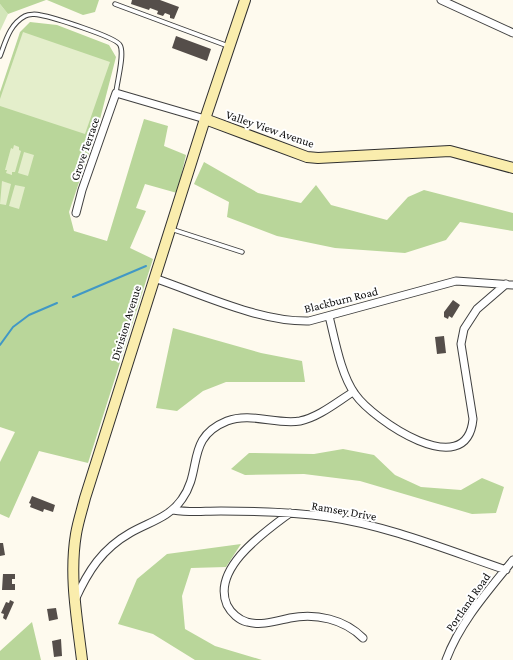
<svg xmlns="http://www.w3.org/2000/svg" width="513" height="660" font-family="'Crimson Pro',serif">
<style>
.green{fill:#d3e6ba}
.forest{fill:#b9d69a}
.pitch{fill:#e4eecb}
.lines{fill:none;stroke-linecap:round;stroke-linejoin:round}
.stream{stroke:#4198c5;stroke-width:2}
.building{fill:#554e4a}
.lane-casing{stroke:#404040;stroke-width:5.5}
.street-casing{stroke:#404040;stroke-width:9}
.secondary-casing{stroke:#2f2f2f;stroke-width:12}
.lane{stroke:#fff;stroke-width:3.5}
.street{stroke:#fff;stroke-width:7}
.secondary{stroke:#faedad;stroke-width:10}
.labels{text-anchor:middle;stroke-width:4;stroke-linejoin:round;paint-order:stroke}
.street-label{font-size:12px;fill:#0d0d0d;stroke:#fff}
</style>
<rect width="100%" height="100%" fill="#fefaee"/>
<path class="green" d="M0 4 8 14 0 31Z"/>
<path class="forest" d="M0 0H46L8 14 0 4Z
M47 0H99L95 12 83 15Z
M30 22 57 25 109 45 116 57 99 123 69 212 74 231 107 241 144 119 168 126 164 146 186 155 177 193 145 184 136 208 146 211 130 248 153 259 88 463 39 451 9 518 0 514V462L15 432 0 427V92L20 32Z
M204 162 258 193 301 203 316 185 331 205 387 220 408 197 424 190 513 213V231L460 222 446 240 405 253 335 248 277 236 227 217 229 202 194 184Z
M173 328 261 353 302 361 305 382H226L203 391 177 411 156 408Z
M343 449 374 455 395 475 421 487 461 490 482 478 504 487 496 513 472 514 360 481 304 474 245 475 231 469 249 453 314 454Z
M241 544 226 567 191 568 182 596 185 629 215 646 262 660H195L153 634 118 624 137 579 167 554Z
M32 622 41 660H0V651Z"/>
<path class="pitch" d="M23 32 110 62 85 134 0 106V99Z
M14 145 19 147V150L21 151 15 172H12V175L6 173 7 170H5L11 148 13 149Z
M24 152 34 155 28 176 18 173Z
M2 181 11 184 6 205 0 204Z
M15 185 25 187 19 209 9 206Z"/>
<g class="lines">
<path class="stream" d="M73 297 146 266
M0 345 13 327 29 315 57 303"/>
</g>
<path class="building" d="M132 0H160L179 7 174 19 170 18V15L165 13 163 16 157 14 158 11 150 8 149 10 131 4Z
M176 36 211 49 207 61 172 48Z
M453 300 460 305 452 318 449 316 448 319 444 317V312Z
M444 336 446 353 437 354 435 337Z
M32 496 55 505 53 512 44 509 43 512 30 507 31 504 29 503Z
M0 543H3L5 555 0 556Z
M3 574H15V579H12V584H15V590H2Z
M10 600 14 602 6 620 3 618 4 614 1 613 6 602 9 603Z
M56 608 58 619 49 621 47 609Z
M61 639 62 656 54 657 52 641Z"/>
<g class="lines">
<g class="lane-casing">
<path id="lane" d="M115 4 228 46
M0 56C6 40 10 24 25 16 29 14 36 14 40 15 52 17 116 37 120 45 125 54 117 81 116 93
M171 229 242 252"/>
</g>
<g class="street-casing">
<path id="street" d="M441 0 513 33
M76 213 82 190 116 93 205 119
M154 278C201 294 259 322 309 321L456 281 513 285
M329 316C335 340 341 375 355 394 373 420 467 484 473 419L461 344 464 329 477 309 506 284
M173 510C192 513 202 511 221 511 256 511 293 512 328 517 389 526 447 550 506 570
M290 513C266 531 211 568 227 605 231 613 239 620 247 622 261 626 276 621 290 618 316 613 344 619 363 638
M75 600C88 571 102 549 130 533 149 522 169 518 182 499 203 470 185 438 227 421 251 412 276 425 300 421 319 417 337 402 353 392
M446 660C460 622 488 591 513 560"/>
</g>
<g class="secondary-casing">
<path id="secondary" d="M205 119 307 157 318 158 450 151 513 168
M82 660C77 618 69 576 76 534 78 522 82 510 85 498L205 119 245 0"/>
</g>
<use href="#lane" class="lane"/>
<use href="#street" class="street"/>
<use href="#secondary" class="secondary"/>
</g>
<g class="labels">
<g class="street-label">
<text transform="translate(270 129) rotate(19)" y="4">Valley View Avenue</text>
<text transform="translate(85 149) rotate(-71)" y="4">Grove Terrace</text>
<text transform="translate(341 300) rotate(-14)" y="4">Blackburn Road</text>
<text transform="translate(126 323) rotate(-73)" y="4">Division Avenue</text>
<text transform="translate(344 511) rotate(10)" y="4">Ramsey Drive</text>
<text transform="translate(468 602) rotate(-55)" y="4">Portland Road</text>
</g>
</g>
</svg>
